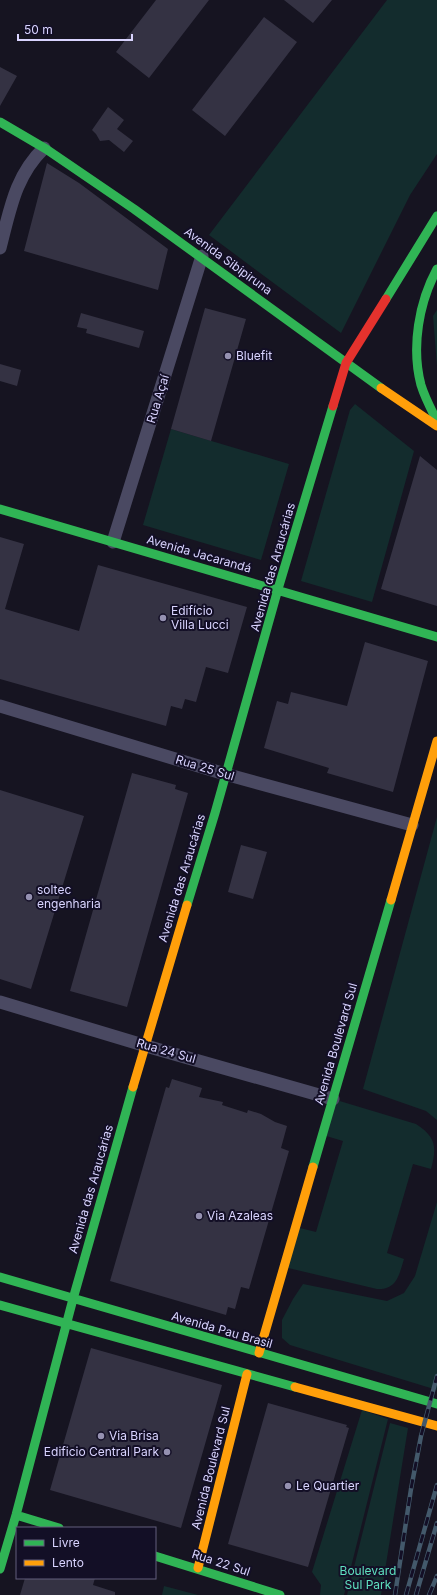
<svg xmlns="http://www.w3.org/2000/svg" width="437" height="1595" font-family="Inter,sans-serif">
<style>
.green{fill:#132c2d}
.building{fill:#343243}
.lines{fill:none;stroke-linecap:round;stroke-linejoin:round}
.street{stroke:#4a4962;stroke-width:13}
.fast{stroke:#30b455;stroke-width:9}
.slow{stroke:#ff9f0a;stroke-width:9}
.jam{stroke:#e5322d;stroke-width:9}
.rail-casing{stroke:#43596b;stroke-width:4.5}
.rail{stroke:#130f26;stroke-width:3;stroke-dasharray:9;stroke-linecap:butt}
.poi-dot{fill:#9591b1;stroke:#130f26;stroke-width:1.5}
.labels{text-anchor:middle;stroke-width:4;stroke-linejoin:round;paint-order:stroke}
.street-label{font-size:12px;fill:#d9d4ff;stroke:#130f26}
.poi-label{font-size:12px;fill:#d9d4ff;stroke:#130f26;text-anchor:start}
.park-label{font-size:12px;fill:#5fe0c0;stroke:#130f26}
</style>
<rect width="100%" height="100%" fill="#161421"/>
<path class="green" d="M387 0H437V154L410 195 341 333 209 235Z
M437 310V366L433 316Z
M355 404 414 451 372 602 301 581 350 410Z
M171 429 289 464 261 560 143 525Z
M437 817V1120L426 1111 363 1089Z
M333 1099 416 1124C436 1137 437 1147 431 1169L413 1164 387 1253 404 1259C399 1275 397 1290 377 1289L284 1267 296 1227 316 1232 343 1141 323 1135Z
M437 1202V1390L290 1345 282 1338V1320L293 1299 303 1284 387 1301 404 1293 415 1276Z
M362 1410 388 1419 344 1595H320L321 1585 312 1572Z
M390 1423 408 1428 381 1595H347Z
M164 1586 198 1595H162Z"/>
<path class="building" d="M156 0H209L149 78 116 52Z
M284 0H332L313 23Z
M264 17 297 42 225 136 192 110Z
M0 67 17 76 0 106Z
M108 107 124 120 117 129 133 141 124 152 109 140 100 141 96 134 92 130Z
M47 163 79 183 168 249 158 290 24 251Z
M205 308 246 319 211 441 171 429Z
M81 313 144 331 139 348 86 333 87 329 77 327Z
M0 364 21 370 17 386 0 381Z
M420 456 437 470V606L381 589Z
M0 537 24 544 5 609 79 631 98 565 247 607 228 673 206 667 196 702 185 699 182 709 171 706 166 726 0 679Z
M365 642 428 661 393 792 327 773 329 768 264 748 277 701 288 704 291 692 347 706Z
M132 773 176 785 175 789 188 793 127 1007 70 991Z
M0 790 84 816 31 989 0 979Z
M241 845 267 852 253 899 228 892Z
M172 1079 202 1088 199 1097 223 1102 222 1105 247 1113 248 1110 261 1114 275 1122 287 1126 281 1148 289 1151 249 1289 241 1287 235 1309 228 1307 226 1315 110 1281 166 1087 169 1088Z
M91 1348 222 1385 181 1528 50 1490Z
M268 1403 347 1425 346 1427 349 1428 308 1567 228 1544Z
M25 1578H95L93 1585 115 1592V1595H20Z"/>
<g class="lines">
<path class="street" d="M0 248C10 210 15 176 44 148
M113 542 202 256
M0 706 225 774 412 825
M0 1002 153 1048 333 1099"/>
<path class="fast" d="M0 122 46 149 134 209 381 388
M437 269C419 302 411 347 421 385 425 398 431 409 437 421
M386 299 437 216
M0 509 437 637
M187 905 215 813 278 589 333 406
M313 1167 391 900
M0 1277 437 1404
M0 1305 295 1387
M16 1515 59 1528
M155 1556 280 1595
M0 1569 16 1515 73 1299 133 1087"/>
<path class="slow" d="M381 388 437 426
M391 900 437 741
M133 1087 187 905
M259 1353 313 1167
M295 1387 437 1426
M198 1568 247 1374"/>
<path class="jam" d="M333 406 346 363 386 299"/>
<g class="rail-casing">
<path id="rail" d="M395 1595 411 1489 421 1436 437 1376
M406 1595 437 1485
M416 1595 437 1523
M429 1595 437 1576"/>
</g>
<use href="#rail" class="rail"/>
</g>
<g class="poi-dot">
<circle cx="228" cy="356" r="4"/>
<circle cx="163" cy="618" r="4"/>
<circle cx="29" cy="897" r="4"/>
<circle cx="199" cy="1216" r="4"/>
<circle cx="101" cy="1436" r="4"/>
<circle cx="167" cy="1452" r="4"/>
<circle cx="288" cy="1486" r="4"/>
</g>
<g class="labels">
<g class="street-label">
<text transform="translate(228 261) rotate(36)" y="4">Avenida Sibipiruna</text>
<text transform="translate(158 399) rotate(-73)" y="4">Rua Açaí</text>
<text transform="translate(199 554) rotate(16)" y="4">Avenida Jacarandá</text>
<text transform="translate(273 567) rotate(-74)" y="4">Avenida das Araucárias</text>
<text transform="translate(205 768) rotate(17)" y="4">Rua 25 Sul</text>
<text transform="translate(182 878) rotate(-73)" y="4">Avenida das Araucárias</text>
<text transform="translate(336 1044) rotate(-74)" y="4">Avenida Boulevard Sul</text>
<text transform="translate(166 1051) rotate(16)" y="4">Rua 24 Sul</text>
<text transform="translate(91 1189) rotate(-74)" y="4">Avenida das Araucárias</text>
<text transform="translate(222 1330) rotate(16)" y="4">Avenida Pau Brasil</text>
<text transform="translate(211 1468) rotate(-76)" y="4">Avenida Boulevard Sul</text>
<text transform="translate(221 1563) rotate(18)" y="4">Rua 22 Sul</text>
</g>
<g class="poi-label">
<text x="236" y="360">Bluefit</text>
<text x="171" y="615">Edifício<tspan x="171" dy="14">Villa Lucci</tspan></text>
<text x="37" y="894">soltec<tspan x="37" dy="14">engenharia</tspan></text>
<text x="207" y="1220">Via Azaleas</text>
<text x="109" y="1440">Via Brisa</text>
<text x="159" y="1456" text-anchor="end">Edificio Central Park</text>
<text x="296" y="1490">Le Quartier</text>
</g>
<g class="park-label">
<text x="368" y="1575">Boulevard<tspan x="368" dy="14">Sul Park</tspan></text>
</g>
</g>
<rect x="16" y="1527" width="140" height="52" fill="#130f26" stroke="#625e7d"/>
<rect x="24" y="1540" width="20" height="6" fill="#30b455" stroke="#625e7d"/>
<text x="52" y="1547" font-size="12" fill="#d9d4ff">Livre</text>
<rect x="24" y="1560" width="20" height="6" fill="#ff9f0a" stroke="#625e7d"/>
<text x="52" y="1567" font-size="12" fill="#d9d4ff">Lento</text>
<path d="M18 34v6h114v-6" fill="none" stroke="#d9d4ff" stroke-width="2"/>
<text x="24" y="34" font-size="12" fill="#d9d4ff" stroke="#130f26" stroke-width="3" paint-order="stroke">50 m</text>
</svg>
